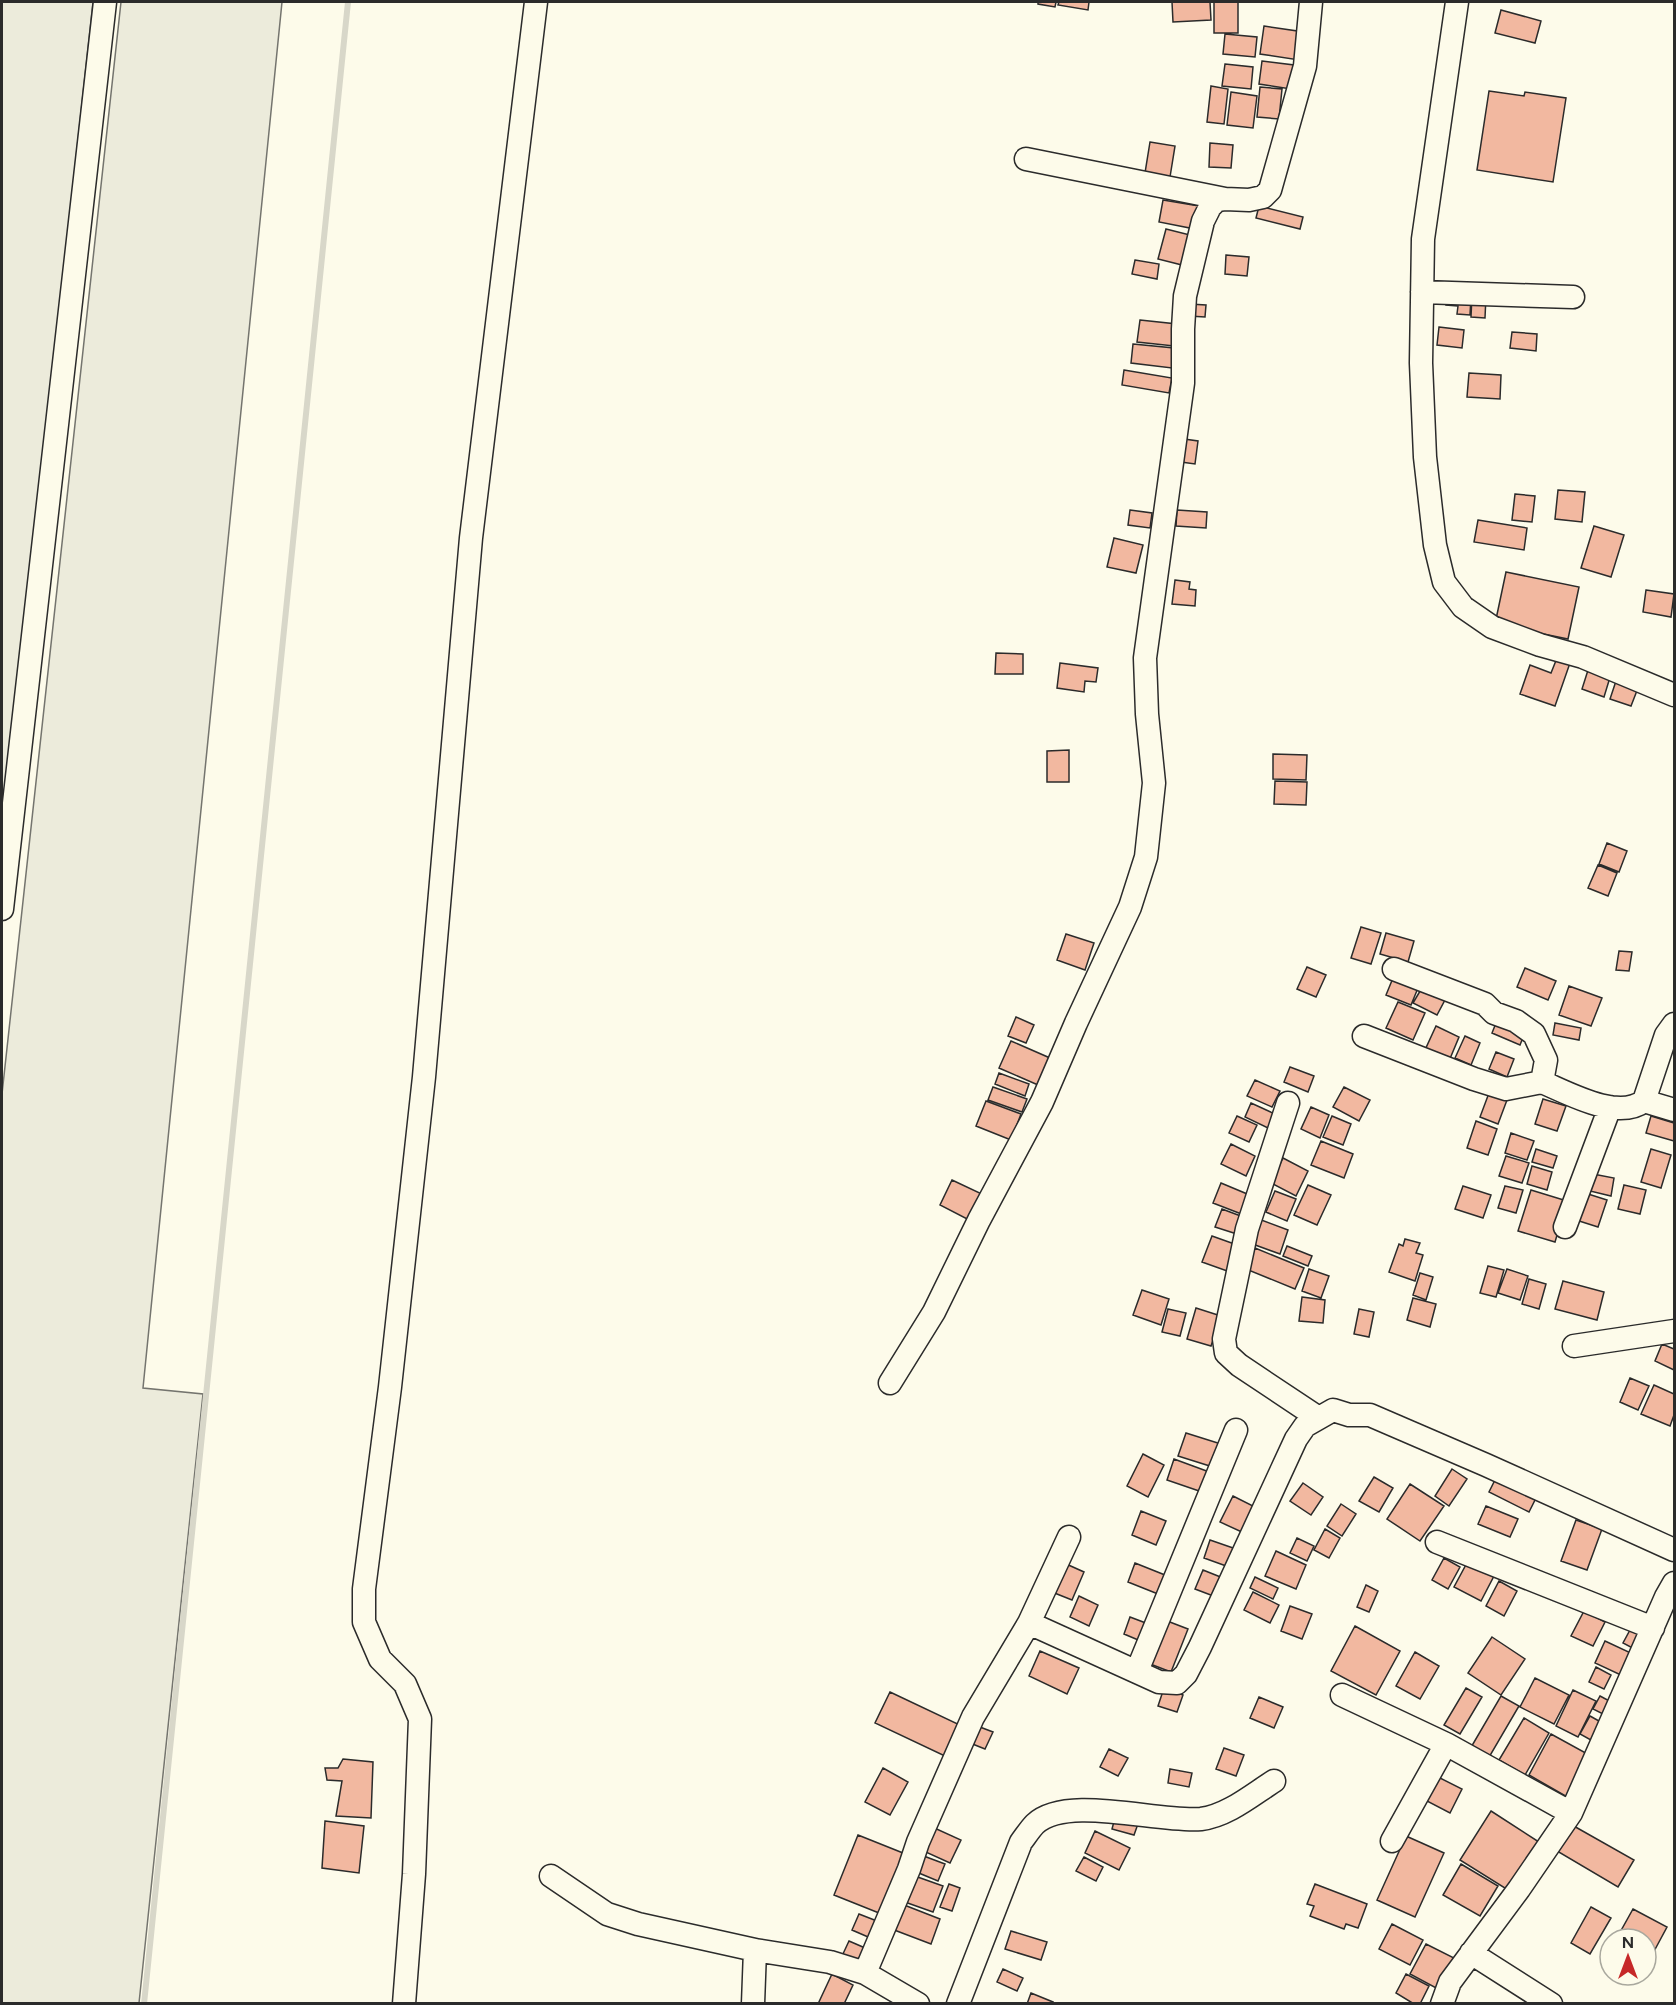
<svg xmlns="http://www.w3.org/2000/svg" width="1676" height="2005" font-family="Figtree,sans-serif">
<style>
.green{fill:#ecebdb;stroke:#74746e;stroke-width:1.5}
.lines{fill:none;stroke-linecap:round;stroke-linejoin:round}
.stream{stroke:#d8d7c9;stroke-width:6}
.building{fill:#f2b8a0;stroke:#2b2b2b;stroke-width:1.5}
.minor-casing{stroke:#2b2b2b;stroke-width:25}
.minor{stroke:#fdfbea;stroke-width:22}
</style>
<rect width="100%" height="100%" fill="#fdfbea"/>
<path class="green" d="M2 2H93L2 836Z
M121 2H282L143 1388 203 1394 139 2003H2V1094Z"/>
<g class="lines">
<path class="stream" d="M144 2004 348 2"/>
</g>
<path class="building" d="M1038 2H1056L1055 7 1038 4Z
M1059 2H1089L1088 10 1058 5Z
M1172 2H1210L1211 20 1173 22Z
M1214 2H1238V33H1214Z
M1501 10 1541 21 1535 43 1495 33Z
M1264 26 1304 32 1299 60 1260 54Z
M1225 34 1257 37 1255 57 1223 54Z
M1262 61 1294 65 1291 89 1259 84Z
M1225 64 1253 67 1251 89 1222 86Z
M1211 86 1228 89 1224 124 1207 122Z
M1260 87 1282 89 1279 119 1257 117Z
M1489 91 1524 96 1525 92 1566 98 1553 182 1477 170Z
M1231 92 1257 96 1253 128 1227 125Z
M1150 142 1175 146 1170 177 1145 173Z
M1210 143 1233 145 1231 168 1209 167Z
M1163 200 1199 206 1195 229 1159 222Z
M1259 206 1303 217 1300 229 1256 218Z
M1166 229 1194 236 1186 266 1158 259Z
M1226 255 1249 257 1247 276 1225 274Z
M1135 260 1159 264 1157 279 1132 274Z
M1472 295 1486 296 1485 318 1471 317Z
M1447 296 1471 297 1470 315 1457 314 1458 306 1446 305Z
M1189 304 1206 305 1205 317 1189 316Z
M1140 320 1177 324 1174 346 1137 342Z
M1439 327 1464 330 1462 348 1437 345Z
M1512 332 1537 334 1536 351 1510 348Z
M1133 344 1174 348 1172 368 1131 363Z
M1124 370 1172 378 1169 393 1122 385Z
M1469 373 1501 375 1500 399 1467 397Z
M1177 438 1198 441 1195 464 1174 461Z
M1558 490 1585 492 1582 522 1555 519Z
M1515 494 1535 496 1532 522 1512 520Z
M1130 510 1152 513 1150 528 1128 525Z
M1177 510 1207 512 1206 528 1176 526Z
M1478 520 1527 528 1524 550 1474 542Z
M1594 526 1624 535 1611 577 1581 568Z
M1114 538 1143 545 1136 573 1107 567Z
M1506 572 1579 587 1568 639 1495 624Z
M1175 580 1190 582 1189 589 1196 590 1195 606 1172 604Z
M1646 590 1674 594 1671 617 1643 612Z
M996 653 1023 654V674H995Z
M1557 658 1570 663 1555 706 1520 694 1530 665 1551 673Z
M1060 663 1098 668 1096 682 1085 681 1084 692 1057 688Z
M1589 667 1611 674 1604 697 1582 689Z
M1616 681 1638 688 1631 706 1610 699Z
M1069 750V782H1047V751Z
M1273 754 1307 755 1306 780 1273 779Z
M1275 781 1307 782 1306 805 1274 804Z
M1607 843 1627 851 1619 872 1599 864Z
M1598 865 1617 873 1608 896 1588 888Z
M1361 927 1381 933 1371 964 1351 958Z
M1386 933 1414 941 1408 962 1380 954Z
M1066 934 1094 943 1085 970 1057 960Z
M1619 951 1632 952 1629 971 1616 970Z
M1307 967 1326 975 1316 997 1297 989Z
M1525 968 1556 981 1548 1000 1517 987Z
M1393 978 1418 988 1411 1005 1386 995Z
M1423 986 1446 998 1437 1015 1413 1003Z
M1569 986 1602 998 1591 1026 1559 1015Z
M1398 1002 1425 1013 1413 1040 1386 1028Z
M1016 1017 1034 1025 1026 1043 1008 1036Z
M1496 1023 1524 1035 1520 1045 1492 1033Z
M1555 1023 1581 1028 1579 1040 1553 1035Z
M1436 1026 1459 1037 1449 1061 1425 1050Z
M1465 1036 1480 1043 1471 1065 1455 1058Z
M1011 1041 1050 1058 1038 1085 999 1068Z
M1496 1052 1514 1059 1507 1077 1489 1069Z
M1290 1067 1314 1076 1308 1092 1284 1082Z
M999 1073 1029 1084 1025 1096 995 1084Z
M1255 1080 1280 1091 1272 1107 1247 1096Z
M1492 1085 1510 1092 1498 1124 1480 1117Z
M993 1087 1027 1099 1022 1112 988 1100Z
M1344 1087 1370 1100 1359 1121 1333 1107Z
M1543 1099 1566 1106 1557 1131 1535 1124Z
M986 1101 1021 1114 1011 1140 976 1126Z
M1251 1103 1275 1114 1268 1128 1245 1117Z
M1311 1107 1329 1115 1320 1138 1301 1129Z
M1237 1116 1257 1125 1249 1142 1229 1133Z
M1332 1116 1351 1124 1343 1145 1323 1137Z
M1651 1116 1674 1123V1141L1646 1133Z
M1476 1121 1497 1129 1488 1155 1467 1148Z
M1511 1133 1534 1141 1527 1160 1505 1153Z
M1321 1141 1353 1154 1344 1178 1311 1165Z
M1231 1144 1255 1156 1246 1176 1221 1164Z
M1536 1149 1557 1156 1553 1168 1532 1162Z
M1651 1149 1671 1155 1661 1188 1641 1182Z
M1506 1156 1529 1163 1522 1183 1499 1176Z
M1283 1158 1308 1171 1296 1196 1271 1183Z
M1532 1166 1552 1172 1547 1190 1527 1184Z
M1593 1174 1614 1178 1611 1196 1590 1191Z
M952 1180 984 1195 971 1221 940 1205Z
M1221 1183 1252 1196 1244 1215 1213 1203Z
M1308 1185 1331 1195 1317 1225 1294 1215Z
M1624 1185 1646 1190 1640 1214 1618 1209Z
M1463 1186 1491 1195 1483 1218 1455 1209Z
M1505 1186 1523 1190 1516 1213 1498 1208Z
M1531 1190 1567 1201 1555 1242 1518 1231Z
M1275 1191 1296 1199 1287 1221 1266 1212Z
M1585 1193 1607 1200 1598 1227 1576 1220Z
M1222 1209 1246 1218 1240 1235 1215 1227Z
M1256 1218 1288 1230 1280 1254 1247 1242Z
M1212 1236 1240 1246 1230 1272 1202 1262Z
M1405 1239 1420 1243 1416 1253 1423 1255 1415 1281 1389 1272 1399 1244 1403 1246Z
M1287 1246 1312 1256 1308 1266 1283 1256Z
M1255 1248 1304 1268 1295 1289 1246 1269Z
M1488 1266 1504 1270 1496 1297 1480 1293Z
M1309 1269 1329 1276 1321 1298 1302 1291Z
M1507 1269 1528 1276 1520 1300 1498 1293Z
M1420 1273 1433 1277 1426 1300 1413 1295Z
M1529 1279 1546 1284 1539 1309 1522 1304Z
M1563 1281 1604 1292 1597 1320 1555 1309Z
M1142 1290 1169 1299 1161 1325 1133 1315Z
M1302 1297 1325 1300 1323 1323 1299 1321Z
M1413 1298 1436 1304 1430 1327 1407 1320Z
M1196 1308 1221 1316 1211 1346 1187 1339Z
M1168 1309 1186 1313 1180 1336 1162 1332Z
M1359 1309 1374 1312 1369 1337 1354 1334Z
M1662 1344 1674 1349V1370L1655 1361Z
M1630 1378 1649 1386 1638 1410 1620 1402Z
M1654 1385 1674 1394V1415L1670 1426 1641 1414Z
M1186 1433 1221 1444 1213 1467 1178 1456Z
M1143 1454 1164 1465 1148 1497 1127 1486Z
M1174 1459 1212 1473 1205 1493 1167 1480Z
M1452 1469 1467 1479 1449 1506 1435 1496Z
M1498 1474 1538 1494 1529 1512 1489 1492Z
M1374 1477 1393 1488 1379 1512 1359 1501Z
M1303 1483 1323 1497 1311 1515 1290 1501Z
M1410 1484 1444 1506 1420 1541 1387 1519Z
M1233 1496 1257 1508 1244 1533 1220 1522Z
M1341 1504 1356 1514 1342 1536 1327 1526Z
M1486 1506 1518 1519 1510 1537 1478 1524Z
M1141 1511 1166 1521 1156 1545 1132 1535Z
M1576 1520 1602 1529 1587 1570 1561 1561Z
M1325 1529 1340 1538 1329 1558 1314 1550Z
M1297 1538 1314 1546 1307 1561 1290 1553Z
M1210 1540 1236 1549 1229 1567 1204 1558Z
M1276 1551 1306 1565 1296 1589 1265 1576Z
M1444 1558 1460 1567 1448 1589 1432 1580Z
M1468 1561 1495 1574 1481 1601 1454 1587Z
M1064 1563 1084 1572 1072 1600 1052 1592Z
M1135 1563 1165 1575 1158 1594 1128 1582Z
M1203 1570 1223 1578 1216 1597 1195 1589Z
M1255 1577 1278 1588 1273 1599 1250 1588Z
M1499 1581 1517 1591 1504 1616 1486 1606Z
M1366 1585 1378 1591 1369 1612 1357 1607Z
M1253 1592 1279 1605 1270 1623 1244 1610Z
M1079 1596 1098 1605 1089 1626 1070 1617Z
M1290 1606 1312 1614 1302 1639 1281 1631Z
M1584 1611 1605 1622 1593 1646 1571 1636Z
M1130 1617 1151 1625 1143 1642 1124 1634Z
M1162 1619 1188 1629 1171 1672 1145 1662Z
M1355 1626 1400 1651 1376 1695 1331 1671Z
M1630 1630 1647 1639 1640 1652 1623 1643Z
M1492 1637 1525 1659 1501 1695 1468 1673Z
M1605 1641 1633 1654 1623 1676 1595 1663Z
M1040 1651 1079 1668 1067 1694 1029 1676Z
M1415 1652 1439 1666 1420 1699 1396 1686Z
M1596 1667 1611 1675 1604 1689 1589 1682Z
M1535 1678 1569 1695 1554 1724 1520 1707Z
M1164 1688 1183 1695 1177 1712 1158 1706Z
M1466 1688 1482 1697 1460 1734 1444 1725Z
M1573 1690 1596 1701 1578 1737 1556 1726Z
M890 1692 962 1726 947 1757 875 1723Z
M1501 1696 1519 1706 1488 1759 1470 1749Z
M1600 1696 1617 1705 1611 1718 1593 1709Z
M1259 1697 1283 1707 1274 1728 1250 1718Z
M1590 1716 1608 1726 1598 1744 1580 1734Z
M1524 1718 1549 1733 1525 1775 1499 1760Z
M972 1724 993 1732 985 1749 965 1741Z
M1551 1734 1593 1757 1569 1798 1529 1775Z
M1224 1748 1244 1755 1236 1776 1216 1769Z
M1109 1749 1128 1758 1118 1776 1100 1767Z
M343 1759 373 1762 371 1818 336 1816 342 1781 327 1780 325 1768H338Z
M883 1768 908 1782 890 1815 865 1802Z
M1170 1769 1192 1773 1189 1787 1168 1783Z
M1438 1777 1462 1789 1450 1813 1425 1800Z
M1491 1811 1539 1842 1508 1890 1460 1860Z
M1116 1814 1139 1821 1134 1835 1112 1829Z
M325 1821 364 1826 359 1873 322 1868Z
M1572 1825 1634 1860 1618 1887 1557 1851Z
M930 1826 961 1840 950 1863 919 1849Z
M1095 1831 1130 1848 1119 1870 1085 1853Z
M858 1835 908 1855 884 1915 834 1895Z
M1406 1836 1444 1853 1415 1917 1377 1900Z
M921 1855 945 1864 938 1881 914 1871Z
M1084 1857 1103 1867 1096 1881 1076 1871Z
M1461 1864 1498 1886 1480 1916 1443 1895Z
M912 1875 943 1886 933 1912 902 1901Z
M949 1884 960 1888 952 1911 940 1907Z
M1315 1884 1367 1904 1358 1928 1346 1924 1344 1929 1310 1916 1314 1906 1307 1904Z
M899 1903 940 1919 931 1944 889 1928Z
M1591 1907 1611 1918 1590 1954 1571 1943Z
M1633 1909 1667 1927 1652 1955 1646 1951V1939H1623L1618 1936Z
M859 1914 882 1923 875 1940 852 1930Z
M1392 1924 1423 1940 1410 1965 1379 1949Z
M1011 1931 1047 1942 1041 1960 1005 1949Z
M849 1941 872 1951 865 1966 842 1956Z
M1426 1944 1454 1958 1438 1989 1410 1974Z
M1003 1969 1023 1978 1017 1991 997 1982Z
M832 1974 853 1985 844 2004H818Z
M1406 1974 1429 1986 1420 2004H1414L1396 1993Z
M1031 1993 1053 2002 1052 2004H1027Z"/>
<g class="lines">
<g class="minor-casing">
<path id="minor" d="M1457 2 1423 239 1421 363 1425 457 1435 545 1444 582 1463 607 1492 627 1540 645 1583 657 1674 695
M1026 159 1225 199
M1422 292 1573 297
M2 909 105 2
M1394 969 1485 1004 1494 1013 1516 1021 1534 1034 1546 1060 1542 1082C1568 1093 1618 1121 1644 1101L1666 1035 1674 1024
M1364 1036 1474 1079 1506 1089 1542 1082
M1644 1101 1674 1110
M1288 1103 1247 1229 1224 1339 1226 1353 1239 1365 1317 1417
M1565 1227 1610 1107
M1574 1346 1674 1331
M890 1383 934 1312 979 1220 1042 1102 1076 1023 1130 907 1146 857 1154 783 1147 714 1145 658 1183 383V329L1185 296 1203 221 1210 207 1217 200 1225 199 1249 200 1263 197 1270 190 1305 66 1311 2
M1437 1542 1653 1628
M1029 1623 1159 1682 1177 1683 1186 1674 1200 1647 1296 1439 1305 1426 1333 1410 1349 1415H1370L1486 1465 1674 1550
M1137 1671 1236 1430
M1342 1695 1446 1744 1571 1813
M1392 1841 1446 1744
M551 1876 607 1914 638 1924 755 1950 830 1962 865 1973 918 2004
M1471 1953 1551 2004
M865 1973 909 1869 918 1842 973 1717 1029 1623 1069 1537
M404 2004 414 1874 420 1719 405 1684 380 1659 364 1622V1589L390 1387 424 1077 471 538 536 2
M753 2004 755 1950
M958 2004 1021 1842C1025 1837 1030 1829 1035 1824 1067 1794 1158 1823 1201 1819 1227 1816 1252 1795 1274 1781
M1442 2004 1450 1982 1519 1889 1571 1813 1666 1597 1674 1583"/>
</g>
<use href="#minor" class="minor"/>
</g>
<rect width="1676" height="2005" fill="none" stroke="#2b2b2b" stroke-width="6"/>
<g transform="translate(1628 1957)"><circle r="28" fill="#fdfbea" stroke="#a9a89e" stroke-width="1.5"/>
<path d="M0-4.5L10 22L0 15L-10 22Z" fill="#c62828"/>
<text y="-9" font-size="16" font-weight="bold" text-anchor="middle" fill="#2b2b2b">N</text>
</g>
</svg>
